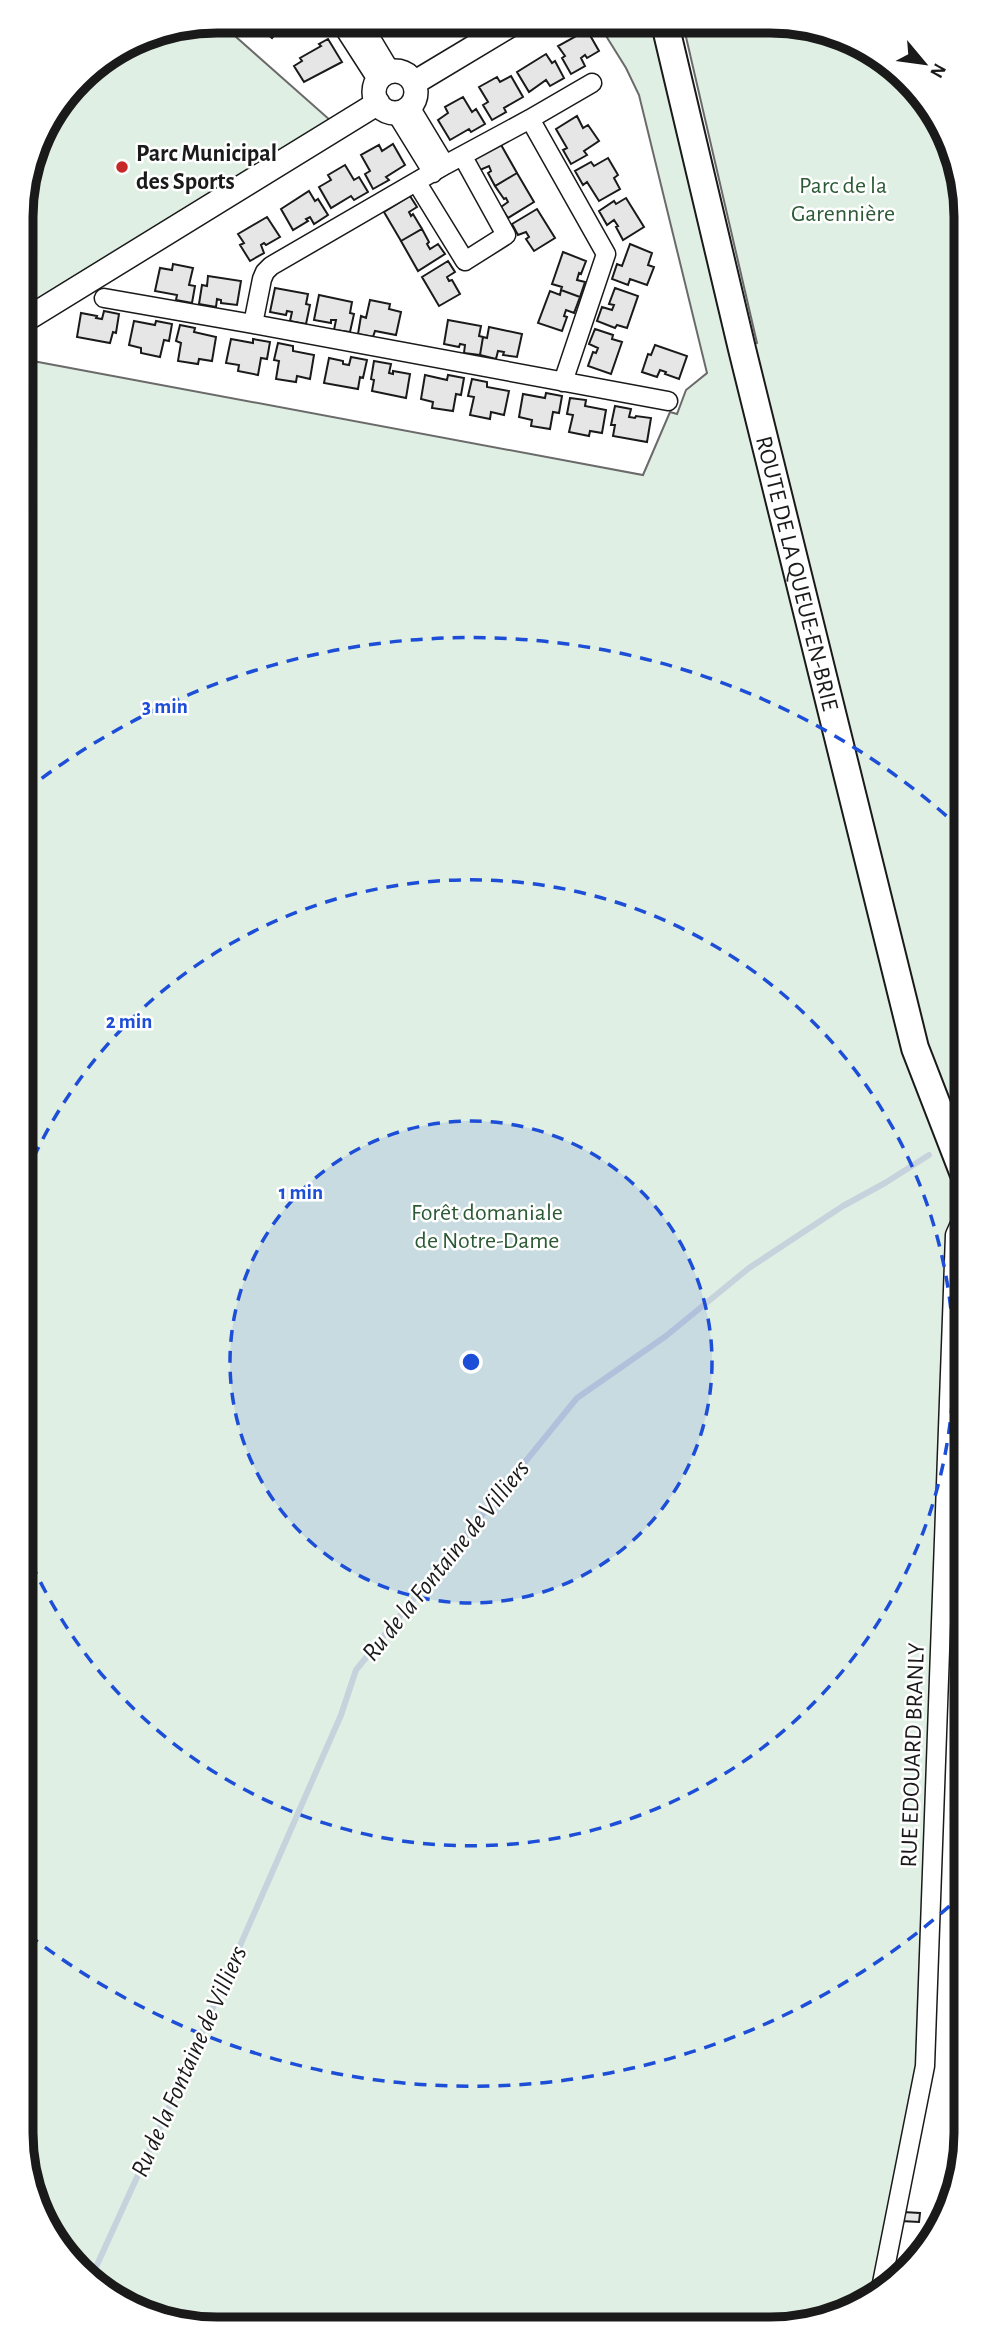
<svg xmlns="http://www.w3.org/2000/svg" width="987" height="2350" font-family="'Alegreya Sans',sans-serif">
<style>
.green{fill:#e0efe3;stroke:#6a6a6a;stroke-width:2}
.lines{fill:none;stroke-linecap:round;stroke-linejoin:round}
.stream{stroke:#c6d2dc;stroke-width:6}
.building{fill:#e6e6e6;stroke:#1a1a1a;stroke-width:2}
.minor-casing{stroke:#1a1a1a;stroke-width:21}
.tertiary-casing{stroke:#1a1a1a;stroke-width:26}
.secondary-casing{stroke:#1a1a1a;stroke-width:30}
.minor{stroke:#fff;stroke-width:18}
.tertiary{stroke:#fff;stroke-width:23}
.secondary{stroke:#fff;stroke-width:26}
.ring{fill:none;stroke:#1d4ed8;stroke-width:3.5;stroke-dasharray:12 9}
.poi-dot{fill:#c62828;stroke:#fff;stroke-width:2.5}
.labels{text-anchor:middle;stroke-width:5;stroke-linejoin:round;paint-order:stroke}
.poi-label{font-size:24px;font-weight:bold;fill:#1a1a1a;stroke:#fff;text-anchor:start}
.park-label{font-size:24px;fill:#2b5a34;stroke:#fff}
.street-label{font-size:24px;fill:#1a1a1a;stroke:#fff}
.water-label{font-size:26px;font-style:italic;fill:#1a1a1a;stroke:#fff}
.rim{fill:none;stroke:#1a1a1a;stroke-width:9}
.centre{fill:#1d4ed8;stroke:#fff;stroke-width:3.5}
.ring-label{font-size:21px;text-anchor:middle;font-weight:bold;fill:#1d4ed8;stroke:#fff;stroke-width:5;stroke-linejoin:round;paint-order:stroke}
</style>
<rect width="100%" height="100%" fill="#fff"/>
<path class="green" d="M218 21 339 128 22 322 21 204 41 131 88 70 143 36Z
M598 23 652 24 742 349 757 343 683 24 808 25 899 70 959 167 963 1213 918 2062 878 2296 820 2322 179 2325 79 2272 28 2183 22 359 643 475 670 412 677 414 686 390 707 373 639 95 626 68Z"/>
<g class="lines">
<path class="stream" d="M91 2278 179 2085 341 1715 356 1670 577 1398 666 1336 749 1268 843 1206 885 1183 929 1155"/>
</g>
<path class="building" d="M253 21H286L272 38Z
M380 22H406L387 33Z
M587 30 599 51 587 58 585 55 581 58 585 66 571 74 562 58 565 56 558 46Z
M328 39 342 62 304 82 294 66 302 61 300 58 321 46 319 44Z
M546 54 552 63 555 61 564 78 550 86 546 80 529 92 517 72Z
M511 76 523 97 504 108 506 112 492 120 483 105 488 102 479 87 497 77 500 82Z
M463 97 472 112 476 109 485 124 471 132 469 129 450 140 438 120 448 113 445 107Z
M577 116 583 128 588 125 599 141 584 151 587 155 571 164 563 150 567 148 556 129Z
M500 143 517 173 495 186 488 173 491 171 489 166 480 170 473 159Z
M393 144 405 165 386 177 389 180 373 189 365 174 370 171 361 155 379 145 382 151Z
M608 158 618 175 614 178 620 189 599 201 587 182 583 185 575 171 591 162 594 166Z
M345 165 354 180 359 177 368 192 354 200 351 196 331 208 319 187 331 180 328 175Z
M517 173 534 202 508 218 501 207 508 202 506 198 504 199 495 186Z
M309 191 315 201 318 199 328 215 314 224 310 217 306 219 308 221 293 230 281 209Z
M410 196 417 207 409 212 411 216 413 214 422 229 401 241 384 212Z
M626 198 644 227 623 240 616 227 618 226 614 220 607 225 599 211 614 201 616 204Z
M537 209 555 238 534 251 526 239 529 237 526 232 518 235 512 224Z
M267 217 280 237 266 245 264 243 261 245 264 253 250 261 240 245 244 243 238 234Z
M422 229 429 242 427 244 430 249 438 244 445 254 418 271 401 241Z
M630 244 652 253 648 265 654 267 647 285 630 279 628 285 612 279 617 264 622 266Z
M563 252 586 261 581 274 579 273 577 280 585 282 580 297 561 290 562 287 552 284Z
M448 261 455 272 447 277 449 281 452 280 460 294 439 306 422 277Z
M173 264 193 268 189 285 195 286 192 303 176 300 177 295 155 291 160 268 172 270Z
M208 276 241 281 237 305 221 303V300L217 299 216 307 199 304 202 285 207 286Z
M275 288 308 294 306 304 310 305 306 324 290 321 292 312 287 311 286 315 270 312Z
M615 288 638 296 627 328 617 325 615 328 597 321 602 307 612 310 614 305 609 304Z
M561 290 580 297 574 313 566 310 564 316 567 317 562 331 538 323 550 291 560 295Z
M319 295 352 302 350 313 354 314 350 332 334 330 336 320H331V323L314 320Z
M370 300 390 304 389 309 401 312 396 335 375 331 373 337 358 334 361 316 366 318Z
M104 311 119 314 116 333 113 332 110 343 77 337 81 313 97 316 96 318 102 319Z
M448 320 481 326 479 336 483 337 480 355 464 353 465 345 460 344 459 347 444 344Z
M134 321 155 325 156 321 172 324 169 341 164 340 160 357 141 353V348L129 345Z
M180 325 195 328 194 332 216 337 212 361 199 359 198 364 178 361 181 343 176 341Z
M489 327 522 334 517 357 503 355 504 352 498 351 496 359 480 355 483 337 487 338Z
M595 329 613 335 612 339 622 342 611 374 588 366 593 352 596 353 598 348 589 344Z
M231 339 253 343V339L270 342 267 359 261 358 258 375 238 371 239 365 226 363Z
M278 343 293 346V351L314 355 310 379 297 376 296 382 276 379 279 361 274 360Z
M655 345 687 356 679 379 665 374 666 372 660 370 657 377 642 372 648 354 651 355Z
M351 357 367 360 363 378 360 377 358 389 324 383 329 358 343 361V364L349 365Z
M374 361 391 364 389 373 393 374V371L410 374 406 398 372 391 374 380 371 379Z
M425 375 447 380 448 375 464 378 461 395 456 394 453 411 432 408 433 402 421 399Z
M472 379 487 382V387L509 391 504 415 491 412 490 419 470 415 474 397 468 396Z
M546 393 562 396 559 413 553 412 550 429 531 426 532 420 519 417 523 394 545 398Z
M570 398 586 400 585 406 606 410 602 433 590 431 589 436 569 432 573 415 567 414Z
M615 406 631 409 629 417 635 418 636 416 651 418 647 442 613 436 615 425H611Z
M958 2040 965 2041V2066H957V2057L952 2056V2049H958Z
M903 2212 920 2213 919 2222 901 2221Z"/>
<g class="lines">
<g class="minor-casing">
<path id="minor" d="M340 22 378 81
M361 22 391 72
M410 107 445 165
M396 113 433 173
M530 119 592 83
M417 183 465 261 506 235 463 157
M104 298 253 324
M563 382 606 254 530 119 445 165 271 266 265 272 262 279 253 324 668 401
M883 2292 882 2283 925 2066 955 1235 963 1217"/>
</g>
<g class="tertiary-casing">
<path id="tertiary" d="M374 92a21 21 0 1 1 42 0a21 21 0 1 1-42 0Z
M414 83 514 23
M22 322 378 103"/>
</g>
<g class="secondary-casing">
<g id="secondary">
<path id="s1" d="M665 24 742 349 915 1048 963 1172"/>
</g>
</g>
<use href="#minor" class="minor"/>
<use href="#tertiary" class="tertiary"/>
<use href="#secondary" class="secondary"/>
</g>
<circle cx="471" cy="1362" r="241" fill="#1d4ed8" fill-opacity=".12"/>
<g class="ring">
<circle cx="471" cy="1362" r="241"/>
<path d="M25 1177A483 483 0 1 1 26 1551"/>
<path d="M965 1892A724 724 0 0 1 30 1936M25 791A724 724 0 0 1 960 828"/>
</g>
<circle class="poi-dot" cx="122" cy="167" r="7"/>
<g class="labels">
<g class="poi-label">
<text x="136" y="161">Parc Municipal<tspan x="136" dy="28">des Sports</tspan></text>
</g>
<g class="park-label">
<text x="843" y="193">Parc de la<tspan x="843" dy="28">Garennière</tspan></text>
<text x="487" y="1220">Forêt domaniale<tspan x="487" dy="28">de Notre-Dame</tspan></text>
</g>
<g class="street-label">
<text dy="8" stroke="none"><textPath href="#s1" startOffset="565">ROUTE DE LA QUEUE-EN-BRIE</textPath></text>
<text transform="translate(912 1755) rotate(-88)" y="8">RUE EDOUARD BRANLY</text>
</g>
<g class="water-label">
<text transform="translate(445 1560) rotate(-51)" y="9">Ru de la Fontaine de Villiers</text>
<text transform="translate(188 2061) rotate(-66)" y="9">Ru de la Fontaine de Villiers</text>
</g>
</g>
<path d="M0 0H987V2350H0ZM217 33H770A184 184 0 0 1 954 217V2133A184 184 0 0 1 770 2317H217A184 184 0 0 1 33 2133V217A184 184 0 0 1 217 33Z" fill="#fff" fill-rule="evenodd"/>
<path class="rim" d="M217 33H770A184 184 0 0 1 954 217V2133A184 184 0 0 1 770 2317H217A184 184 0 0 1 33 2133V217A184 184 0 0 1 217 33Z"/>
<circle cx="471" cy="1362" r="10" class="centre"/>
<g class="ring-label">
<text x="165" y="713">3 min</text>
<text x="129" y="1028">2 min</text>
<text x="301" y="1199">1 min</text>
</g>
<g transform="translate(924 63) rotate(119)" stroke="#ffffff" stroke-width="5" paint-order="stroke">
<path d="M0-5L12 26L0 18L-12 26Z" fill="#1a1a1a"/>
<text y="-10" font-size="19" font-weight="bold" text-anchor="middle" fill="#1a1a1a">N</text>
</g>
</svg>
